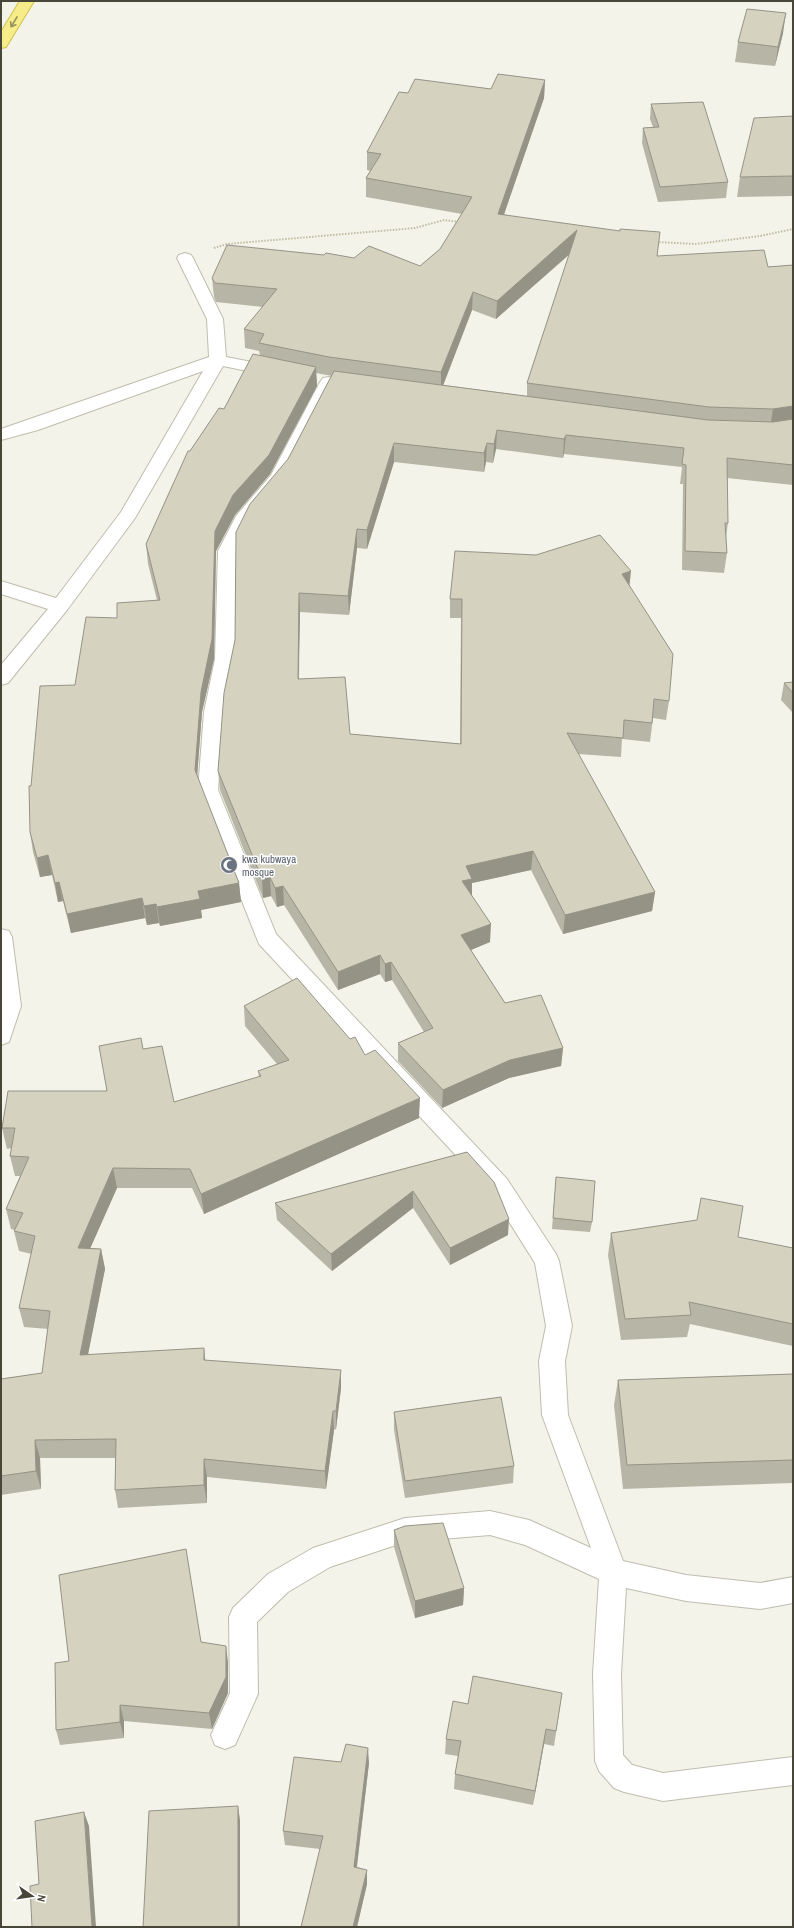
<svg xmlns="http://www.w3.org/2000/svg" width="794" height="1928" font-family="'Archivo Narrow',sans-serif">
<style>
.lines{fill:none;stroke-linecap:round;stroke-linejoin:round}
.minor-casing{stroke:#bfbdad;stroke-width:2}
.trunk-casing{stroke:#d4c045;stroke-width:2}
.path{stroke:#c0bca0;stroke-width:2;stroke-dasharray:1.5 1.5;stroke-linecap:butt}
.minor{fill:#fff;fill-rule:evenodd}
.trunk{fill:#f6ed8a;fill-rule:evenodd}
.wall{fill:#b7b5a5;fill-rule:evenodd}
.shaded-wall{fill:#959386}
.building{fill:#d5d2c0;stroke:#959386}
.oneway{stroke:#96915d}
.labels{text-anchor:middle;stroke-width:3;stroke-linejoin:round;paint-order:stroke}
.worship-label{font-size:11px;fill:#5b616d;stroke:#fff;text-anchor:start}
</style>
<rect width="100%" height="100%" fill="#f4f3ea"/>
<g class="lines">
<g class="minor-casing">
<path id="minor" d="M185 253 191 255 193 258 223 319 226 357 283 368 285 372 283 376 277 377 223 366 135 518 67 610 8 683 1 685V665L48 609 1 594V581L56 598 121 512 203 371 38 430 1 440V429L209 357 207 319 177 258 179 255Z
M329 377 335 378 338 382 288 477 250 522 236 551 235 659 224 712 218 790 276 934 507 1179 556 1254 559 1261 572 1326 565 1361 568 1415 623 1561 686 1575 760 1583 793 1577V1603L760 1609 686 1601 626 1588 621 1674 623 1755 632 1765 663 1773 793 1757V1785L663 1801 624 1792 614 1788 599 1771 595 1761 593 1674 599 1579 525 1545 490 1535 405 1542 330 1567 288 1592 257 1622 258 1694 235 1745 225 1749 215 1745 211 1735 230 1693 229 1617 233 1608 268 1574 313 1548 405 1518 490 1511 529 1520 591 1548 542 1415 539 1361 546 1326 535 1263 491 1193 259 944 198 790 204 712 215 659 218 551 236 516 271 475 320 382 323 378Z
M1 929 9 931 12 937 21 1006 9 1042 1 1045Z"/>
</g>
<g class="trunk-casing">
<path id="trunk" d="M20 1H34L6 47 1 48V32Z"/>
</g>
<path class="path" d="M656 242 696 244 760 236 793 229
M214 248 227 244 415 228 444 220 460 222"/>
<use href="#minor" class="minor"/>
<use href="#trunk" class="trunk"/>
</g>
<path class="wall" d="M783 33 775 66 735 62 738 42Z
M545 80 544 98 504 214 657 256 768 267 793 265V485L727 478 728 523 726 537 727 553 724 573 682 570 683 484H680L682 467 564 454 563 458 496 449 493 463 486 462 484 472 394 462 367 549 357 548 349 615 300 612 299 679 350 734 460 744 461 618H450V599L630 586 669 701 666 720 653 718 650 742 622 739 621 757 578 754 655 892 652 911 563 934 531 870 472 883V896L490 942 471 950 505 1003 563 1048 561 1066 509 1078 442 1108 398 1061V1043L424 1032 392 980 385 982 380 974 338 990 284 905 277 907 271 896 263 898 220 790 218 771 288 459 332 376 316 373 317 386 270 474 235 515 216 551 214 659 202 712 197 778 239 883 241 902 201 910 202 918 160 926 159 923 147 925 145 918 71 933 63 901 58 902 52 875 40 877 33 852 30 832 31 786 75 685 117 618 157 600 148 564 146 544 190 451 224 409 260 355 259 351 245 348 244 329 263 307 216 302 214 297 212 278 354 258 420 266 440 249 462 214 366 197V178L370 171 367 170V152L408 93 491 89ZM569 255 527 383V396L443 385 472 310 496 319Z
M651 104 728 182 726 198 658 202 642 143 643 128 653 127 650 119Z
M793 116V196L737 197 740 177Z
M793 682V713L781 700 784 683Z
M244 1006 350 1039 365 1055 419 1118 204 1214 192 1188H117L90 1248 101 1249 105 1269 88 1355 205 1360 341 1388 336 1429 334 1430 326 1489 207 1477V1503L118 1508 115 1490V1458H40L41 1489 1 1495V1379L42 1373 48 1329 24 1327 19 1308 32 1254 19 1251 14 1231 15 1230 11 1229 6 1209 20 1176H15L10 1156 12 1148 7 1149 2 1128 107 1091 143 1049 174 1102 259 1077 258 1071 277 1064 245 1026Z
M467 1152 508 1235 450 1265 413 1208 332 1271 277 1220 275 1203Z
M556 1177 592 1222 590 1232 552 1229Z
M611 1233 738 1237 793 1248V1346L690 1324 687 1337 621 1340 608 1255Z
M793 1374V1483L623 1489 614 1405 618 1380Z
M394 1412 514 1466 513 1483 405 1498 394 1430Z
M394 1530 464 1588 463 1605 415 1618 394 1547Z
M69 1661 228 1662V1693L212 1729 124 1721V1738L60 1745 56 1730Z
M562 1693 554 1746 544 1744 533 1805 454 1789 455 1774 458 1756 445 1754 446 1739 468 1704Z
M341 1762 369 1763 357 1867 367 1870V1884L357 1927H301L320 1849 285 1845 283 1831Z"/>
<path class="shaded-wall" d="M786 13 783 33 775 66 778 47Z
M545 80 544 98 498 232V214Z
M577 230 575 249 496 319 497 301Z
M473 292 472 310 441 391V372Z
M316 367 317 386 270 474 235 515 216 551 214 659 202 712 196 790 195 770 201 692 215 531 233 495Z
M793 406V423L770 428 773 409Z
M497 430 496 449 493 463 494 444Z
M566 435 564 454 563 458 564 439Z
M394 443V462L367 549V530Z
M487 443 486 462 484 472V453Z
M357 529V548L349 615 348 596Z
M631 571 629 590 622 574Z
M299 593 300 612 298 698V679Z
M533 851 531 870 472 883V898L462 881 466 866Z
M48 855 52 875 40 877 37 858Z
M270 877 271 896 263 898 262 879Z
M59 882 63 901 58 902 55 883Z
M239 883 241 902 201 910 202 918 160 926 157 907 198 891Z
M283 886 284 905 277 907 275 888Z
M655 892 652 911 563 934 565 915Z
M142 898 145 918 71 933 67 914Z
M156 904 159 923 147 925 144 906Z
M491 924 490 942 461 954V935Z
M380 955V974L338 990V972Z
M391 962 392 980 385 982V964Z
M563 1048 561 1066 509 1078 442 1108 443 1090 510 1060Z
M420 1098 419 1118 204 1214 201 1194Z
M113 1168 117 1188 82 1267 78 1248Z
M413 1191V1208L332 1271 331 1254Z
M509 1219 508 1235 450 1265V1248Z
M101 1249 105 1269 84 1374 80 1355Z
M204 1348 206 1367 204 1360Z
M341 1370V1388L336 1429V1411Z
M333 1411 334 1430 326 1489 325 1471Z
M35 1440 40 1458 41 1489 36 1471Z
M204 1459 207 1477V1503L204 1485Z
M464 1588 463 1605 415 1618V1601Z
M226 1646 228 1662V1693L212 1729 209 1713Z
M120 1705 124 1721V1738L120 1722Z
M546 1729 544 1744 533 1805 535 1791Z
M368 1748 369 1763 355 1881 354 1867Z
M238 1806 240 1820V1927H238Z
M84 1812 89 1826 96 1927H92Z
M367 1870V1884L357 1927H353Z"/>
<path class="building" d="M747 9 786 13 778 47 738 42Z
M498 74 545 80 498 214 620 231V229L660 232 657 256 764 250 768 267 793 265V406L773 409 709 407 527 383 577 230 497 301 473 292 441 372 329 357 259 343 264 334 244 329 277 289 215 283 212 278 227 245 324 255 326 253 354 258 369 246 420 266 440 249 472 197 366 178 381 154 367 152 399 92 408 93 415 79 491 89Z
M703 102 728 182 660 187 643 128 659 127 651 104Z
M793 116V176L740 177 754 118Z
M253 354 316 367 269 455 233 495 215 531 212 639 201 692 195 770 239 883 198 891 200 899 157 907 156 904 144 906 142 898 67 914 59 882 55 883 48 855 37 858 30 832 29 786H31L40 686 75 685 86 617 117 618V603L160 600 146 544 188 451H190L219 408 224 409Z
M334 371 708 420 773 422 793 419V465L727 458 728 523H725L727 553 685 551 686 465 682 464 684 448 566 435 564 439 497 430 494 444 487 443 484 453 394 443 367 530 357 529 348 596 299 593 298 679 345 677 350 734 461 744 462 599H450L455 551 536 555 600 535 631 571 622 574 673 654 669 701 654 699 652 723 624 720 623 738 567 733 655 892 565 915 533 851 466 866 472 879 462 881 491 924 461 935 505 1003 541 995 563 1048 510 1060 443 1090 398 1043 433 1028 391 962 385 964 380 955 338 972 283 886 275 888 270 877 262 879 218 771 224 693 235 640 236 532 250 504 288 459Z
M793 682V693L784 683Z
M297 978 350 1039 355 1037 365 1055 375 1050 420 1098 201 1194 190 1169 113 1168 78 1248 101 1249 80 1355 204 1348V1360L341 1370 336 1411H333L325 1471 204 1459V1485L115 1490 116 1439 35 1440 36 1471 1 1476V1379L42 1373 50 1311 19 1308 35 1236 14 1231 23 1213 6 1209 29 1157 10 1156 15 1128H2L8 1091H107L99 1046 141 1038 143 1049 162 1046 174 1102 261 1076 258 1071 289 1060 244 1006Z
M467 1152 494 1182 509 1219 450 1248 413 1191 331 1254 275 1203Z
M556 1177 595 1181 592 1222 553 1218Z
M701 1198 743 1206 738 1237 793 1248V1324L689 1302 691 1315 625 1319 611 1233 697 1220Z
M793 1374V1460L627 1465 618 1380Z
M501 1397 514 1466 405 1481 394 1412Z
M443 1523 464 1588 415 1601 394 1530 405 1526Z
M186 1549 201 1642 226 1646V1677L209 1713 120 1705V1722L56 1730 55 1663 69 1661 59 1575Z
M473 1676 562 1693 556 1731 546 1729 535 1791 455 1774 461 1741 446 1739 453 1701 468 1704Z
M346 1744 368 1748 354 1867 367 1870 353 1927H301L323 1836 283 1831 294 1757 341 1762Z
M238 1806V1927H143L149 1811Z
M84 1812 92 1927H32L30 1886 39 1884 35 1821Z"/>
<defs><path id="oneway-shaft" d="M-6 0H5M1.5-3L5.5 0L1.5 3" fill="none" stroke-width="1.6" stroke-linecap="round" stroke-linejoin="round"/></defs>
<use class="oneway" href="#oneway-shaft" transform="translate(14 22) rotate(121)"/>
<defs>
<g id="mosque-disc" transform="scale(0.9)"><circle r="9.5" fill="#6b7280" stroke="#fff"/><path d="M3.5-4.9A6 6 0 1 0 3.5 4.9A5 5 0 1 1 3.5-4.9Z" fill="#fff"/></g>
</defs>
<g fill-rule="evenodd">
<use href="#mosque-disc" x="229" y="865"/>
</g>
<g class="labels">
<g class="worship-label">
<text x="242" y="863">kwa kubwaya<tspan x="242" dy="13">mosque</tspan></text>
</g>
</g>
<rect width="794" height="1928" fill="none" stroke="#484539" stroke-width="4"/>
<g transform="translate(32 1896) rotate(103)" stroke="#ffffff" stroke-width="3" paint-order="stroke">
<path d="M0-3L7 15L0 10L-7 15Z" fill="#484539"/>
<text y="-6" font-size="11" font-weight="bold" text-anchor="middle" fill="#484539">N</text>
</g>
</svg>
